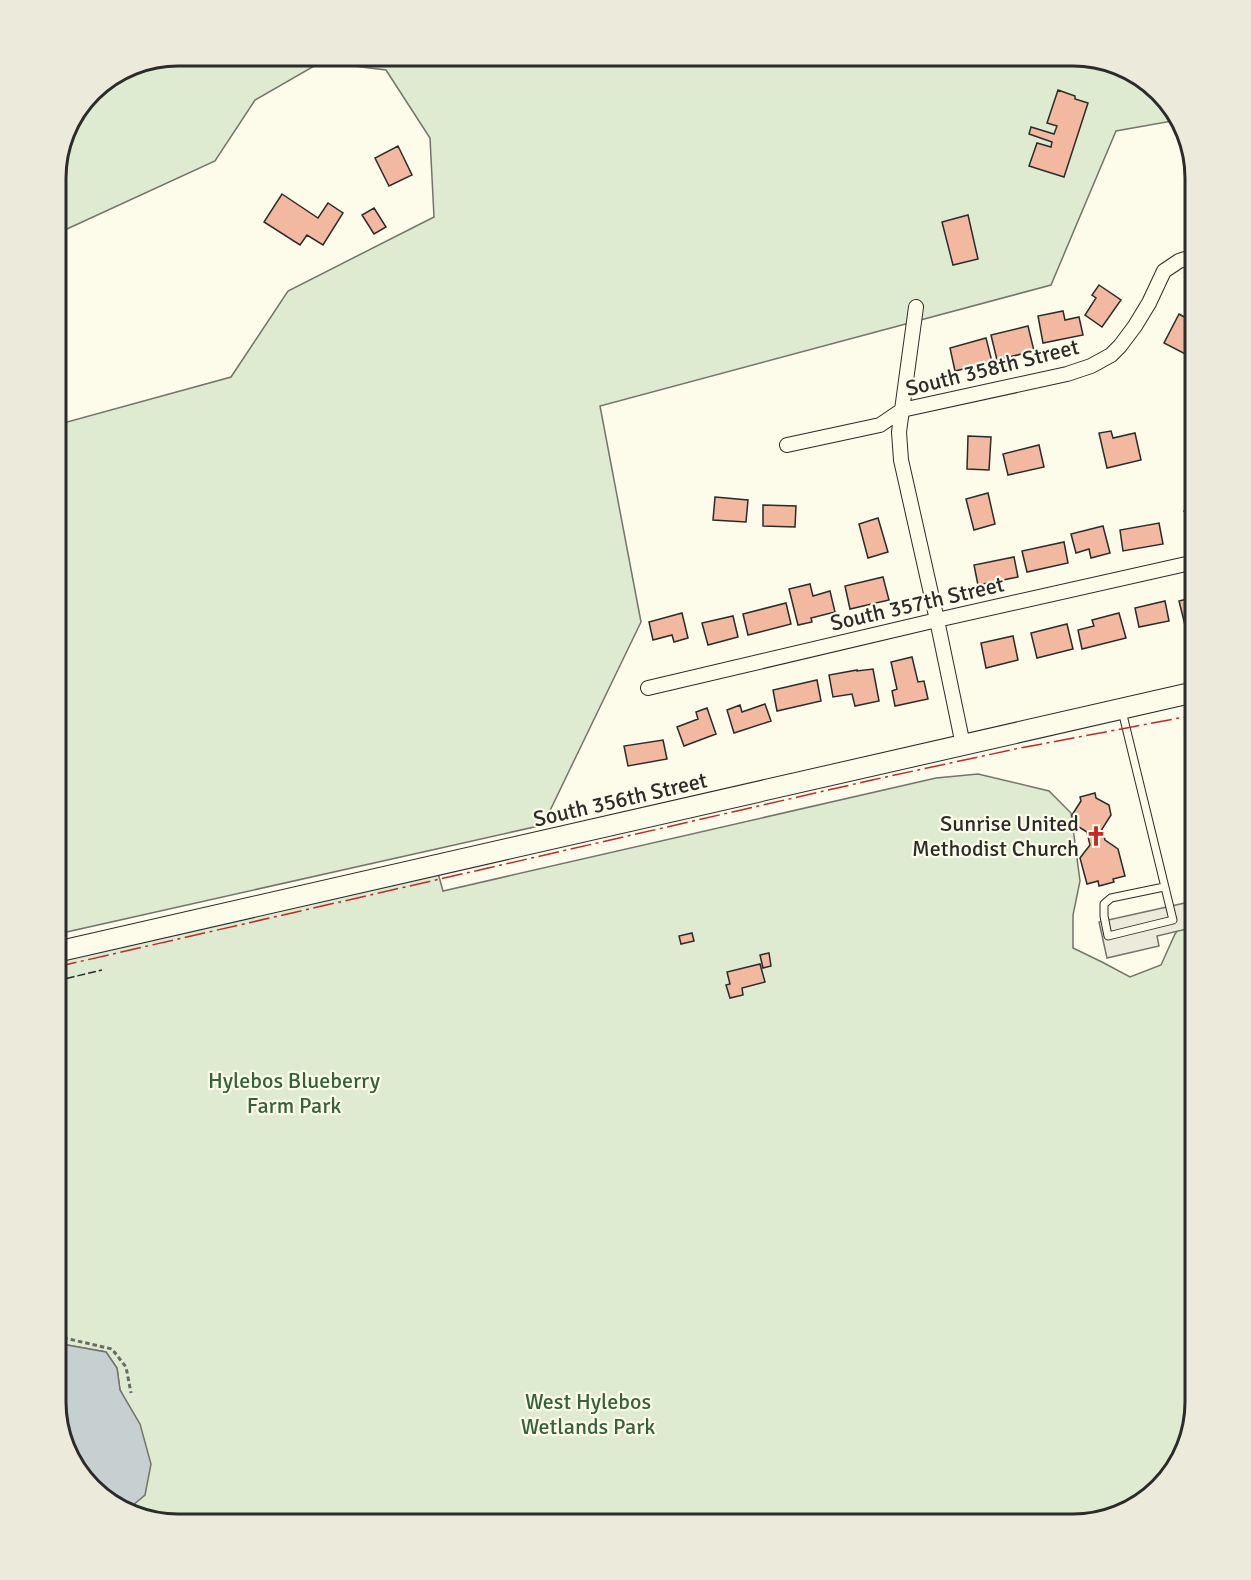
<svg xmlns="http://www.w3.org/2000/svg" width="1251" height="1580" font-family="Signika,sans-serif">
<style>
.green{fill:#deebd1;stroke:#74746e;stroke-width:1.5}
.parking{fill:#eceadb;stroke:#74746e;stroke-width:1.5}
.water{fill:#c7d0d0;stroke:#74746e;stroke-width:1.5}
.building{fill:#f2b8a0;stroke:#2b2b2b;stroke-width:1.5}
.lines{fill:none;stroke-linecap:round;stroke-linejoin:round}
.lane-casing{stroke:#2b2b2b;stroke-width:9}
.street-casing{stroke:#2b2b2b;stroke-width:16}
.secondary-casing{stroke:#2b2b2b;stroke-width:22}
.path{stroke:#6a6964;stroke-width:3;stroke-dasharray:4.5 3;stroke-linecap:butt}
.lane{stroke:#fdfbea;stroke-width:7}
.street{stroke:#fdfbea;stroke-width:14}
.secondary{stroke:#fdfbea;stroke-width:20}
.fence{stroke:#2b2b2b;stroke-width:1.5;stroke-dasharray:8 3;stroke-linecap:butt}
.power{stroke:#c62828;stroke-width:1.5;stroke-dasharray:21 4.5 3 4.5;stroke-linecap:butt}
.labels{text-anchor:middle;stroke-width:4.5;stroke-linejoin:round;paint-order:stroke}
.street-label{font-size:22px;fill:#2b2b2b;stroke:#fdfbea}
.poi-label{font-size:22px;fill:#2b2b2b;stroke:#fdfbea;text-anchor:end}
.park-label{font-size:22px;fill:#34623c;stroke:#fdfbea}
.rim{fill:none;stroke:#2b2b2b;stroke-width:3}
</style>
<rect width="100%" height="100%" fill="#fdfbea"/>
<path class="green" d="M178 56H1081L1135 72 1175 110 1178 120 1116 131 1051 285 600 406 641 622 543 825 62 933 56 906V425L231 377 288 291 434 217 430 138 386 70 321 62 255 100 215 161 56 234V170L68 124 97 86 131 65Z
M978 774 1049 791 1071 813 1080 881 1073 915V948L1102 962 1130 977 1161 965 1175 934 1195 907V1402L1179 1463 1141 1504 1073 1524H178L117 1508 76 1470 129 1407 120 1390 117 1368 106 1352 56 1343V952L436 866 443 891 936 778Z"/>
<path class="parking" d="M1185 903 1191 928 1157 936 1159 946 1107 958 1099 922Z"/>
<path class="water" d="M56 1343 106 1352 117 1368 120 1390 140 1424 151 1464 145 1495 126 1511 117 1508 76 1470 56 1402Z"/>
<path class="building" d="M1058 90 1075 96V99L1088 103 1064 177 1029 166 1037 143 1051 147 1052 142 1029 134 1031 127 1054 134 1057 126 1047 123Z
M398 146 412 175 389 186 375 158Z
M282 194 318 218 328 203 343 213 323 245 307 235 300 245 264 222Z
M374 208 386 227 374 234 362 215Z
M968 215 978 259 953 265 942 222Z
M1099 285 1121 300 1102 327 1085 315 1096 298 1092 295Z
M1063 311 1065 320 1079 317 1083 335 1043 343 1038 316Z
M1179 314 1195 323V347L1191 357 1164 343Z
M1028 326 1034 351 997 360 991 335Z
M986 338 992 362 955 371 950 348Z
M1111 431 1113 438 1135 433 1141 460 1107 468 1099 433Z
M968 436 991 437 989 470 967 469Z
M1039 445 1044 467 1008 475 1003 454Z
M1195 450V470L1189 467Z
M988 493 995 524 974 530 966 499Z
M1195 496V519L1184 511Z
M715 497 748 500 746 522 713 520Z
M763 505 796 506 795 527 763 526Z
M878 518 888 552 868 558 859 524Z
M1159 523 1163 544 1123 551 1120 530Z
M1103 526 1110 553 1091 558 1089 549 1076 553 1071 534Z
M1064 542 1068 563 1027 572 1022 551Z
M1014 557 1018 577 978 585 974 565Z
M883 577 889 600 850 609 845 586Z
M810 584 813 596 830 591 835 612 811 618 812 622 798 625 789 589Z
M1195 597V623L1185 625 1179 601Z
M1165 601 1169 621 1139 627 1135 608Z
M786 603 791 624 748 635 743 614Z
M682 613 688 638 674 642 672 635 653 640 649 622Z
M1119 613 1126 638 1082 649 1078 630 1094 626 1092 620Z
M733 616 738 637 708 645 702 623Z
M1067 624 1073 649 1037 658 1031 633Z
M1013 636 1018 660 986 668 981 643Z
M912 657 918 682 924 681 928 699 895 706 892 691 897 689 891 662Z
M873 669 879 701 855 706 852 694 833 697 829 675 857 670V671Z
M817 680 821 701 777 711 773 690Z
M765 704 771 721 734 733 727 710 740 705 742 712Z
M707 708 716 734 684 746 677 727 698 719 696 712Z
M663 740 667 759 628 766 624 746Z
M1095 793 1096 798 1109 805 1111 815 1102 829 1105 840 1118 849 1125 876 1113 879 1114 882 1099 886 1098 881 1087 884 1080 858 1090 845 1087 832 1074 824 1072 815 1081 801 1080 797Z
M692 933 694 941 681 944 679 936Z
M769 953 771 966 763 968 760 955Z
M760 964 765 982 742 988 743 995 730 998 726 985 730 984 727 972Z"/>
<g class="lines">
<g class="lane-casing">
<path id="lane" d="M1122 711 1173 920 1108 936 1104 916V904L1111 898 1164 887"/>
</g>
<g class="street-casing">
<path id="street" d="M916 307 899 432 901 460 937 620 963 745
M787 445 880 425 902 410 1067 374 1091 366 1111 355 1120 346 1135 326 1149 303 1164 271 1179 261 1195 256
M648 688 937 620 1195 562"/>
</g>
<g class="secondary-casing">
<path id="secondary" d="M56 952 1195 692"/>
</g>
<path class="path" d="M56 1336 112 1349 126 1367 131 1393"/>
<use href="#lane" class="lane"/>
<use href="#street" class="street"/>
<use href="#secondary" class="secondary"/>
<path class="fence" d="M56 981 102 970"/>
<path class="power" d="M56 967 872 780 1015 749 1195 715"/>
</g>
<defs>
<g id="church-bare" transform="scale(1.62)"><path d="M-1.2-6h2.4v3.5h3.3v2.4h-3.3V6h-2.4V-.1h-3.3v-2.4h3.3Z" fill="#c62828" stroke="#fdfbea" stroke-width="2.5" paint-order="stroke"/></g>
</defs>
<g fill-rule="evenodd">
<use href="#church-bare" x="1096" y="836"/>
</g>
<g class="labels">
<g class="street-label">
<text transform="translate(992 367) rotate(-14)" y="8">South 358th Street</text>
<text transform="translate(917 603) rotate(-13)" y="8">South 357th Street</text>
<text transform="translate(620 799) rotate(-13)" y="8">South 356th Street</text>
</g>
<g class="poi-label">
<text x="1079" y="831">Sunrise United<tspan x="1079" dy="25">Methodist Church</tspan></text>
</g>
<g class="park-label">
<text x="294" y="1088">Hylebos Blueberry<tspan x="294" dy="25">Farm Park</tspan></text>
<text x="588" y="1409">West Hylebos<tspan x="588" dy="25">Wetlands Park</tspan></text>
</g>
</g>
<path d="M0 0H1251V1580H0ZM178 66H1073A112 112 0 0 1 1185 178V1402A112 112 0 0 1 1073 1514H178A112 112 0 0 1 66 1402V178A112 112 0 0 1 178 66Z" fill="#eceadb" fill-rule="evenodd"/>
<path class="rim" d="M178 66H1073A112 112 0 0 1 1185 178V1402A112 112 0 0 1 1073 1514H178A112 112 0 0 1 66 1402V178A112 112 0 0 1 178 66Z"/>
</svg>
